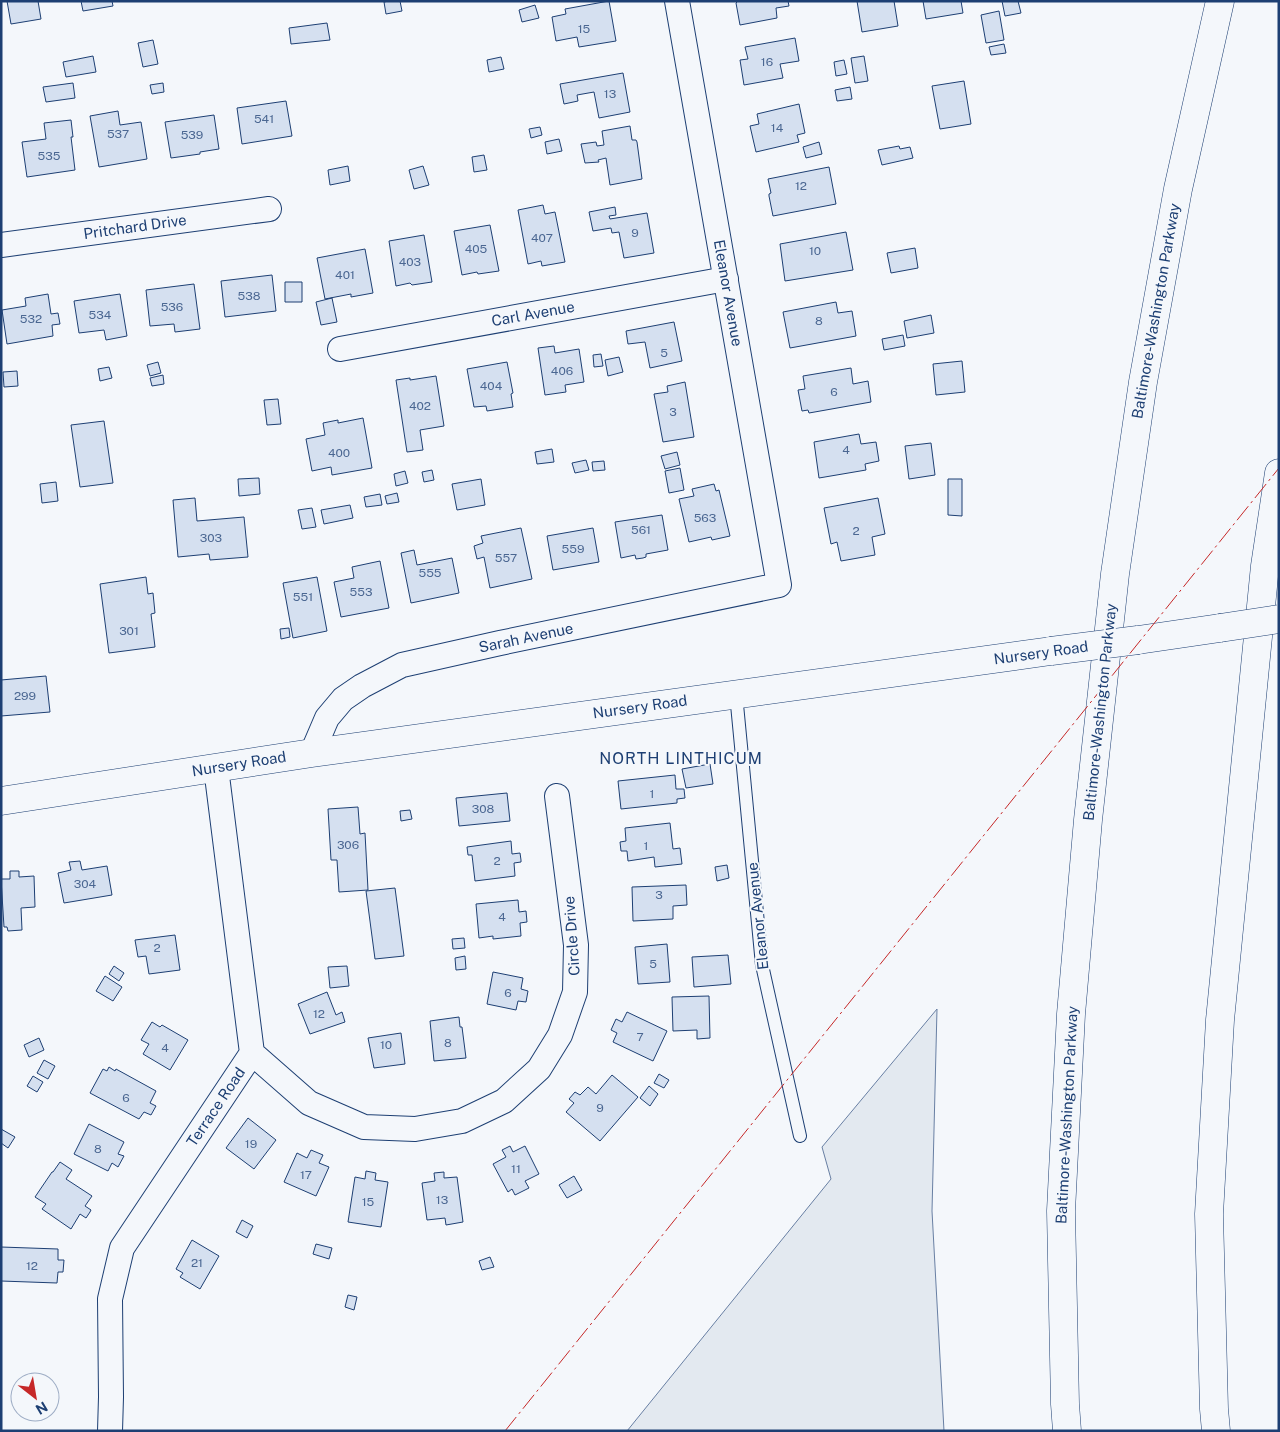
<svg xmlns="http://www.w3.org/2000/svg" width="1280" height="1432" font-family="'Public Sans',sans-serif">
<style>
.green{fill:#e3e9f0;stroke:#687fa3}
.building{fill:#d5e0f0;stroke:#1d3f73}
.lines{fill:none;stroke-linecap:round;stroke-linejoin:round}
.lane-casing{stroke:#1d3f73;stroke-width:14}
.street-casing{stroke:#1d3f73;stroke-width:26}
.secondary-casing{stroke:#1d3f73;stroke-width:29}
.highway-casing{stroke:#1d3f73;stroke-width:29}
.lane{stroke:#f4f7fb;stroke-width:12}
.street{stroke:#f4f7fb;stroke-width:24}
.secondary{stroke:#f4f7fb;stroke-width:28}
.highway{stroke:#f4f7fb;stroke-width:28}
.secondary-bridge-casing{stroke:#1d3f73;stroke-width:29;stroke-linecap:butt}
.secondary-bridge{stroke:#f4f7fb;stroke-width:28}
.power{stroke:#c62828;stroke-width:1;stroke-dasharray:18 4 2.5 4;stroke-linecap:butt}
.labels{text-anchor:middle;stroke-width:4;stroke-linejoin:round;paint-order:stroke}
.number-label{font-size:12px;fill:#4b6792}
.street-label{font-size:15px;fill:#1d3f73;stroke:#f4f7fb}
.neighbourhood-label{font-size:16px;letter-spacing:1px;fill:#1d3f73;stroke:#f4f7fb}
</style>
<rect width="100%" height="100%" fill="#f4f7fb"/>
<path class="green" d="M937 1009 932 1211 944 1431H627L831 1179 822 1147Z"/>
<path class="building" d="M7 1H38L41 19 11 24Z
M81 1H112L113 6 83 11Z
M389 1H400L402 11 386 14 384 2Z
M609 1 616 41 579 47 577 37 556 41 552 17 566 14 565 9Z
M738 1H788L789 6 776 8 777 18 740 25 736 3Z
M857 1H894L898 26 862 32Z
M923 1H961L963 13 926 19Z
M1002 1H1018L1021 13 1005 16Z
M535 5 539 18 522 22 519 10Z
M999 11 1004 40 986 43 981 15Z
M327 23 330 40 291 44 289 28Z
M795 38 799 61 780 64 783 78 744 85 740 60 748 59 745 47Z
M153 40 158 64 143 67 138 43Z
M1004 44 1006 53 991 55 989 47Z
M93 56 96 72 66 77 63 62Z
M864 56 868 81 855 83 851 58Z
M501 57 504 69 489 72 487 60Z
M844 60 847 74 836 76 834 62Z
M623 73 630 112 599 118 594 92 577 95 578 101 564 104 560 84Z
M964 81 971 124 940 129 932 86Z
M73 83 75 98 46 102 43 87Z
M163 83 164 92 152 94 150 85Z
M850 87 852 99 837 101 835 90Z
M286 101 292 136 242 144 237 108Z
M799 104 805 133 797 135 799 142 756 152 750 126 759 124 757 114Z
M118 111 120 125 141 122 147 159 99 167 90 116Z
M214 115 219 149 200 152V154L171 158 165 122Z
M71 120 73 137H71L75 170 27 177 22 142 46 139 44 123Z
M630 126 632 140H636L637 142 642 179 610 185 606 158 598 160 599 162 585 163 581 144 596 142 597 146 604 145 602 131Z
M540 127 542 135 531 138 529 129Z
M559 139 562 151 547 154 545 142Z
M819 142 822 154 806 158 803 147Z
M899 146 900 149 910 147 913 158 882 165 878 150Z
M484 155 487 170 474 172 472 157Z
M348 166 350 181 330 185 328 170Z
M423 166 429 185 414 189 409 170Z
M829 167 836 204 773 216 769 196V194L771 193 768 179Z
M543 205 545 214 555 212 565 262 542 266 541 261 528 264 518 210Z
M615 207 616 215 609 216 610 219 647 213 654 253 624 258 619 232 612 233 611 228 593 231 589 212Z
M490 225 499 271 478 274 477 272 462 275 454 231Z
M846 232 853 270 785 281 780 244Z
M424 235 432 282 412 285 410 283 396 286 389 241Z
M915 248 918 268 891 273 887 253Z
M365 249 373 293 351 297V294L325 299 317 258Z
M272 275 276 311 225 317 221 281Z
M285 282H302V302H285Z
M194 284 200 329 175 332 174 324 150 326 146 290Z
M48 294 51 314 58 313 60 324 52 325 53 336 7 344 2 310 26 306 25 298Z
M120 294 127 336 106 340 104 330 79 333 74 301Z
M332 298 337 322 321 325 316 302Z
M836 302 838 313 852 311 856 336 790 348 783 312Z
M931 315 934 333 907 338 904 321Z
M674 322 682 361 650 368 645 342 628 344 626 331Z
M903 335 905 346 884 350 882 339Z
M554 346 555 353 579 349 584 382 565 385 566 392 545 395 538 348Z
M601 354 603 366 594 367 593 355Z
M619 357 623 372 608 376 605 360Z
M962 361 965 392 936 395 933 364Z
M158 362 161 373 150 376 147 365Z
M507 362 513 393 511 394 513 407 487 411 486 406 474 407 467 369Z
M109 367 112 378 100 381 98 369Z
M851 368 853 384 868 381 871 402 809 413 808 410 802 411 798 390 805 389 803 376Z
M17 371 18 386 4 387 3 372Z
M163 375 164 384 152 386 150 378Z
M436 376 444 426 420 430 423 450 407 452 396 380 410 378V380Z
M685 382 694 437 663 442 654 394 668 392 667 386Z
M278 399 281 424 267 425 264 400Z
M363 418 372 468 332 475 331 467 312 471 306 439 325 435 323 423 338 420V423Z
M104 421 113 483 80 487 71 425Z
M859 434 861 444 876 442 879 461 865 464 866 470 819 478 814 442Z
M931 443 935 475 909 479 905 446Z
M552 449 554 462 537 464 535 452Z
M677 452 680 465 665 469 661 456Z
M586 460 589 470 575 473 572 463Z
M604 461 605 470 593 471 592 462Z
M680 468 684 490 669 493 665 471Z
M432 470 434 480 424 482 422 472Z
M405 471 408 483 396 486 394 474Z
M259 478 260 494 239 496 238 479Z
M481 479 485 505 457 510 452 484Z
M948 479H962V516L948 515Z
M56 482 58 501 42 503 40 484Z
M714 484 716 491 719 490 730 536 712 540 711 537 689 542 679 499 694 496 692 489Z
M397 493 399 502 387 504 385 496Z
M380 494 382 505 366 507 364 497Z
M195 498 197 521 244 517 248 557 210 560 209 554 178 557 173 500Z
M878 498 885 534 872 537 875 555 841 561 837 542 831 544 824 508Z
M350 505 353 518 324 524 321 510Z
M312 508 316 527 302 529 298 510Z
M662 515 668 550 646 554V557L643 558 636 559 635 555 621 558 615 522Z
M521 528 532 579 490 588 484 557 477 559 474 546 483 543 481 536Z
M593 528 599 562 553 570 547 536Z
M414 550 417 565 452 558 459 593 411 603 401 553Z
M380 561 389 608 341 617 334 582 354 578 352 567Z
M146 577 148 594 153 593 155 613 151 614 155 647 109 653 100 584Z
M317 577 327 631 293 638 283 583Z
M289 628 290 637 281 639 280 629Z
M46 676 50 712 1 716V680Z
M710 764 713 784 686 788 682 769Z
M675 775 676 789H684L685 798 677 799V803L621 809 618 781Z
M507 793 510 821 459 826 456 798Z
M358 807 360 834 365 833 368 890 339 892 337 860H331L328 809Z
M410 810 412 819 401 821 400 811Z
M670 823 673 849 680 848 682 864 655 867 654 857 628 861 627 851H621L620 842 626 841 625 828Z
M511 841 512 854 520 853 521 860V862L514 863 515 876 475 881 472 855H468L467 847Z
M80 861 82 870 107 866 112 895 64 903 58 873 71 870 69 862Z
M727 865 729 878 717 881 715 867Z
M10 871H19V877L34 876 35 907 21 908 22 930 8 931 7 927H4L1 879H10Z
M686 885 687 905 673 906V919L633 921 632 887Z
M395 888 404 956 375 959 366 891Z
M518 900 519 912 526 911 527 922 520 923 521 936 493 939V936L479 938 476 904Z
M175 935 180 970 149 974 146 956 138 957 135 940Z
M464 938 465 948 453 949 452 939Z
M667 944 670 982 638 984 635 947Z
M728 955 731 984 694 987 692 957Z
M465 956 466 969 456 970 455 958Z
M114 966 124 973 119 981 109 974Z
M347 966 349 986 330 988 328 967Z
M493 972 523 978 521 989 528 991 526 1002 518 1001 516 1010 487 1004Z
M105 976 122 987 113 1001 96 991Z
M327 992 336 1015 342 1012 345 1022 310 1034 298 1004Z
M709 996 710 1038 697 1039V1030L673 1031 672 997Z
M627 1012 667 1031 653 1061 613 1042 617 1033 611 1030 616 1019 622 1022Z
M459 1017 460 1027H462L466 1058 434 1061 430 1021Z
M152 1022 160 1027 162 1025 188 1040 170 1070 143 1054 149 1044 141 1040Z
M401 1033 405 1064 374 1068 368 1038Z
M39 1038 44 1050 29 1057 24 1045Z
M44 1060 55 1066 48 1079 37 1073Z
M109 1067 115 1071 116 1069 156 1091 150 1103 156 1106 151 1115 144 1112 139 1119 90 1093 103 1069 107 1071Z
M659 1074 669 1080 664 1088 654 1083Z
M612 1075 638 1097 600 1141 566 1112 574 1103 569 1099 575 1092 580 1095 588 1087 596 1094Z
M33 1076 43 1082 37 1092 27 1086Z
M649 1086 658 1094 650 1106 640 1098Z
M248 1118 276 1140 254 1169 226 1148Z
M89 1124 124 1142 118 1154 124 1156 118 1167 112 1163 108 1171 74 1154Z
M1 1129 15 1137 8 1148 1 1143Z
M510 1146 513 1152 525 1146 539 1174 525 1181 529 1188 515 1195 512 1189 508 1192 493 1164 506 1157 502 1150Z
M311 1150 323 1155 319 1163 329 1167 316 1196 284 1182 297 1153 307 1158Z
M60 1162 72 1170 66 1179 92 1196 85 1206 91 1210 90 1212 86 1218 80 1214 71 1229 42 1209 46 1204 35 1197 52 1172H53Z
M366 1171 376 1173 375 1180 388 1182 381 1227 348 1222 355 1177 365 1179Z
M444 1172V1178L457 1177 463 1222 446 1225 445 1218 427 1220 422 1183 435 1181 434 1173Z
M574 1176 582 1190 567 1198 559 1185Z
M242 1220 253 1226 247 1238 236 1232Z
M192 1240 219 1256 200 1289 180 1277 183 1273 176 1269Z
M316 1244 332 1248 329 1259 313 1254Z
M1 1247 58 1249V1260H64L63 1272H58L57 1283 1 1281Z
M490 1257 494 1267 482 1270 479 1261Z
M348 1295 357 1297 354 1310 345 1307Z"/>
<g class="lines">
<g class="lane-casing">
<path id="lane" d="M736 694 762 965 800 1136"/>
</g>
<g class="street-casing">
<path id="street" d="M1 245 269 209
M340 349 726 279
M312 753 327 718 343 699 362 686 402 665 500 643 779 585 677 1
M252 1053 309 1103 364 1127 415 1129 462 1121 504 1101 539 1069 560 1035 575 992 576 945 557 796
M110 1431 111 1397 110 1299 122 1248 252 1053 216 768"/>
</g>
<g class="secondary-casing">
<path id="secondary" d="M1138 640 1220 628
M1 801 312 753 1051 651"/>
</g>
<g class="highway-casing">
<path id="highway" d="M1067 1431 1065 1404 1061 1211 1071 1014 1088 820 1115 574 1143 382 1178 189 1220 1
M1216 1431 1214 1409 1209 1214 1220 1020 1265 566 1279 473"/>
</g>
<use href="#lane" class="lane"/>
<use href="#street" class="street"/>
<use href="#secondary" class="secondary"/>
<use href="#highway" class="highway"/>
<g class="secondary-bridge-casing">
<path id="secondary-bridge" d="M1220 628 1279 619
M1051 651 1138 640"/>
</g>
<use href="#secondary-bridge" class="secondary-bridge"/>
<path class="power" d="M505 1431 1279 468"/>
</g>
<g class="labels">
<g class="number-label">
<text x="584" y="33">15</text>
<text x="767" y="66">16</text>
<text x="610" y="98">13</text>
<text x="264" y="123">541</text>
<text x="777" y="132">14</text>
<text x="118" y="138">537</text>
<text x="192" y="139">539</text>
<text x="49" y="160">535</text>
<text x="801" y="190">12</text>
<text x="635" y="237">9</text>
<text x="542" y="242">407</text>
<text x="476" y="253">405</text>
<text x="815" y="255">10</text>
<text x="410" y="266">403</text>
<text x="345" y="279">401</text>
<text x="249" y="300">538</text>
<text x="172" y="311">536</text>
<text x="100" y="319">534</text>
<text x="31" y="323">532</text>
<text x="819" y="325">8</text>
<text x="664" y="357">5</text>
<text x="562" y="375">406</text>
<text x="491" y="390">404</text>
<text x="834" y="396">6</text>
<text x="420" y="410">402</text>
<text x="673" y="416">3</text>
<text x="846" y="454">4</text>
<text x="339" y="457">400</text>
<text x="705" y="522">563</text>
<text x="641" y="534">561</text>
<text x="856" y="535">2</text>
<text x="211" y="542">303</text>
<text x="573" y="553">559</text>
<text x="506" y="562">557</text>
<text x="430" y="577">555</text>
<text x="361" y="596">553</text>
<text x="303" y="601">551</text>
<text x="129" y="635">301</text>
<text x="25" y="700">299</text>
<text x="652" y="798">1</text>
<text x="483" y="813">308</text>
<text x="348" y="849">306</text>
<text x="646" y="850">1</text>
<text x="497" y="865">2</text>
<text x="85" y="888">304</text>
<text x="659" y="899">3</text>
<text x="502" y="921">4</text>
<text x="157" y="952">2</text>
<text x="653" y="968">5</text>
<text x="508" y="997">6</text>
<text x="319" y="1018">12</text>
<text x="640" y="1041">7</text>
<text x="448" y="1047">8</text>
<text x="386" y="1049">10</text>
<text x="165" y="1052">4</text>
<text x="126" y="1102">6</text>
<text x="600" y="1112">9</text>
<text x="251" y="1148">19</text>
<text x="98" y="1153">8</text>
<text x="516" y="1173">11</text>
<text x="306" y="1179">17</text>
<text x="442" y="1204">13</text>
<text x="368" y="1206">15</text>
<text x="197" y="1267">21</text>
<text x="32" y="1270">12</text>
</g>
<g class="street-label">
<text transform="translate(135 227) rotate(-8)" y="5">Pritchard Drive</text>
<text transform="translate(728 293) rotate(80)" y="5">Eleanor Avenue</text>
<text transform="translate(1156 311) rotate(-80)" y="5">Baltimore-Washington Parkway</text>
<text transform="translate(533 314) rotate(-10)" y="5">Carl Avenue</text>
<text transform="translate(526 638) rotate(-12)" y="5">Sarah Avenue</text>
<text transform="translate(1041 653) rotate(-8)" y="5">Nursery Road</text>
<text transform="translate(640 707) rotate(-8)" y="5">Nursery Road</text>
<text transform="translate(1100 712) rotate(-84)" y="5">Baltimore-Washington Parkway</text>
<text transform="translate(239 764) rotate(-9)" y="5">Nursery Road</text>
<text transform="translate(758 916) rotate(-96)" y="5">Eleanor Avenue</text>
<text transform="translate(572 936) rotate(-94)" y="5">Circle Drive</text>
<text transform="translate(216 1107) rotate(-56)" y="5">Terrace Road</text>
<text transform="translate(1067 1115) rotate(-87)" y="5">Baltimore-Washington Parkway</text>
</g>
<g class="neighbourhood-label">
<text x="681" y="764">NORTH LINTHICUM</text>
</g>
</g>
<rect width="1280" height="1432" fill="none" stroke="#1d3f73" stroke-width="5"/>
<g transform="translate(35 1397) rotate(149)"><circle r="24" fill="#f4f7fb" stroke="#9eadc5"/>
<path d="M0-4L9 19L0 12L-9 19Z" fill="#c62828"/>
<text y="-8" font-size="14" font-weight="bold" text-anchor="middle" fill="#1d3f73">N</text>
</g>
</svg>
